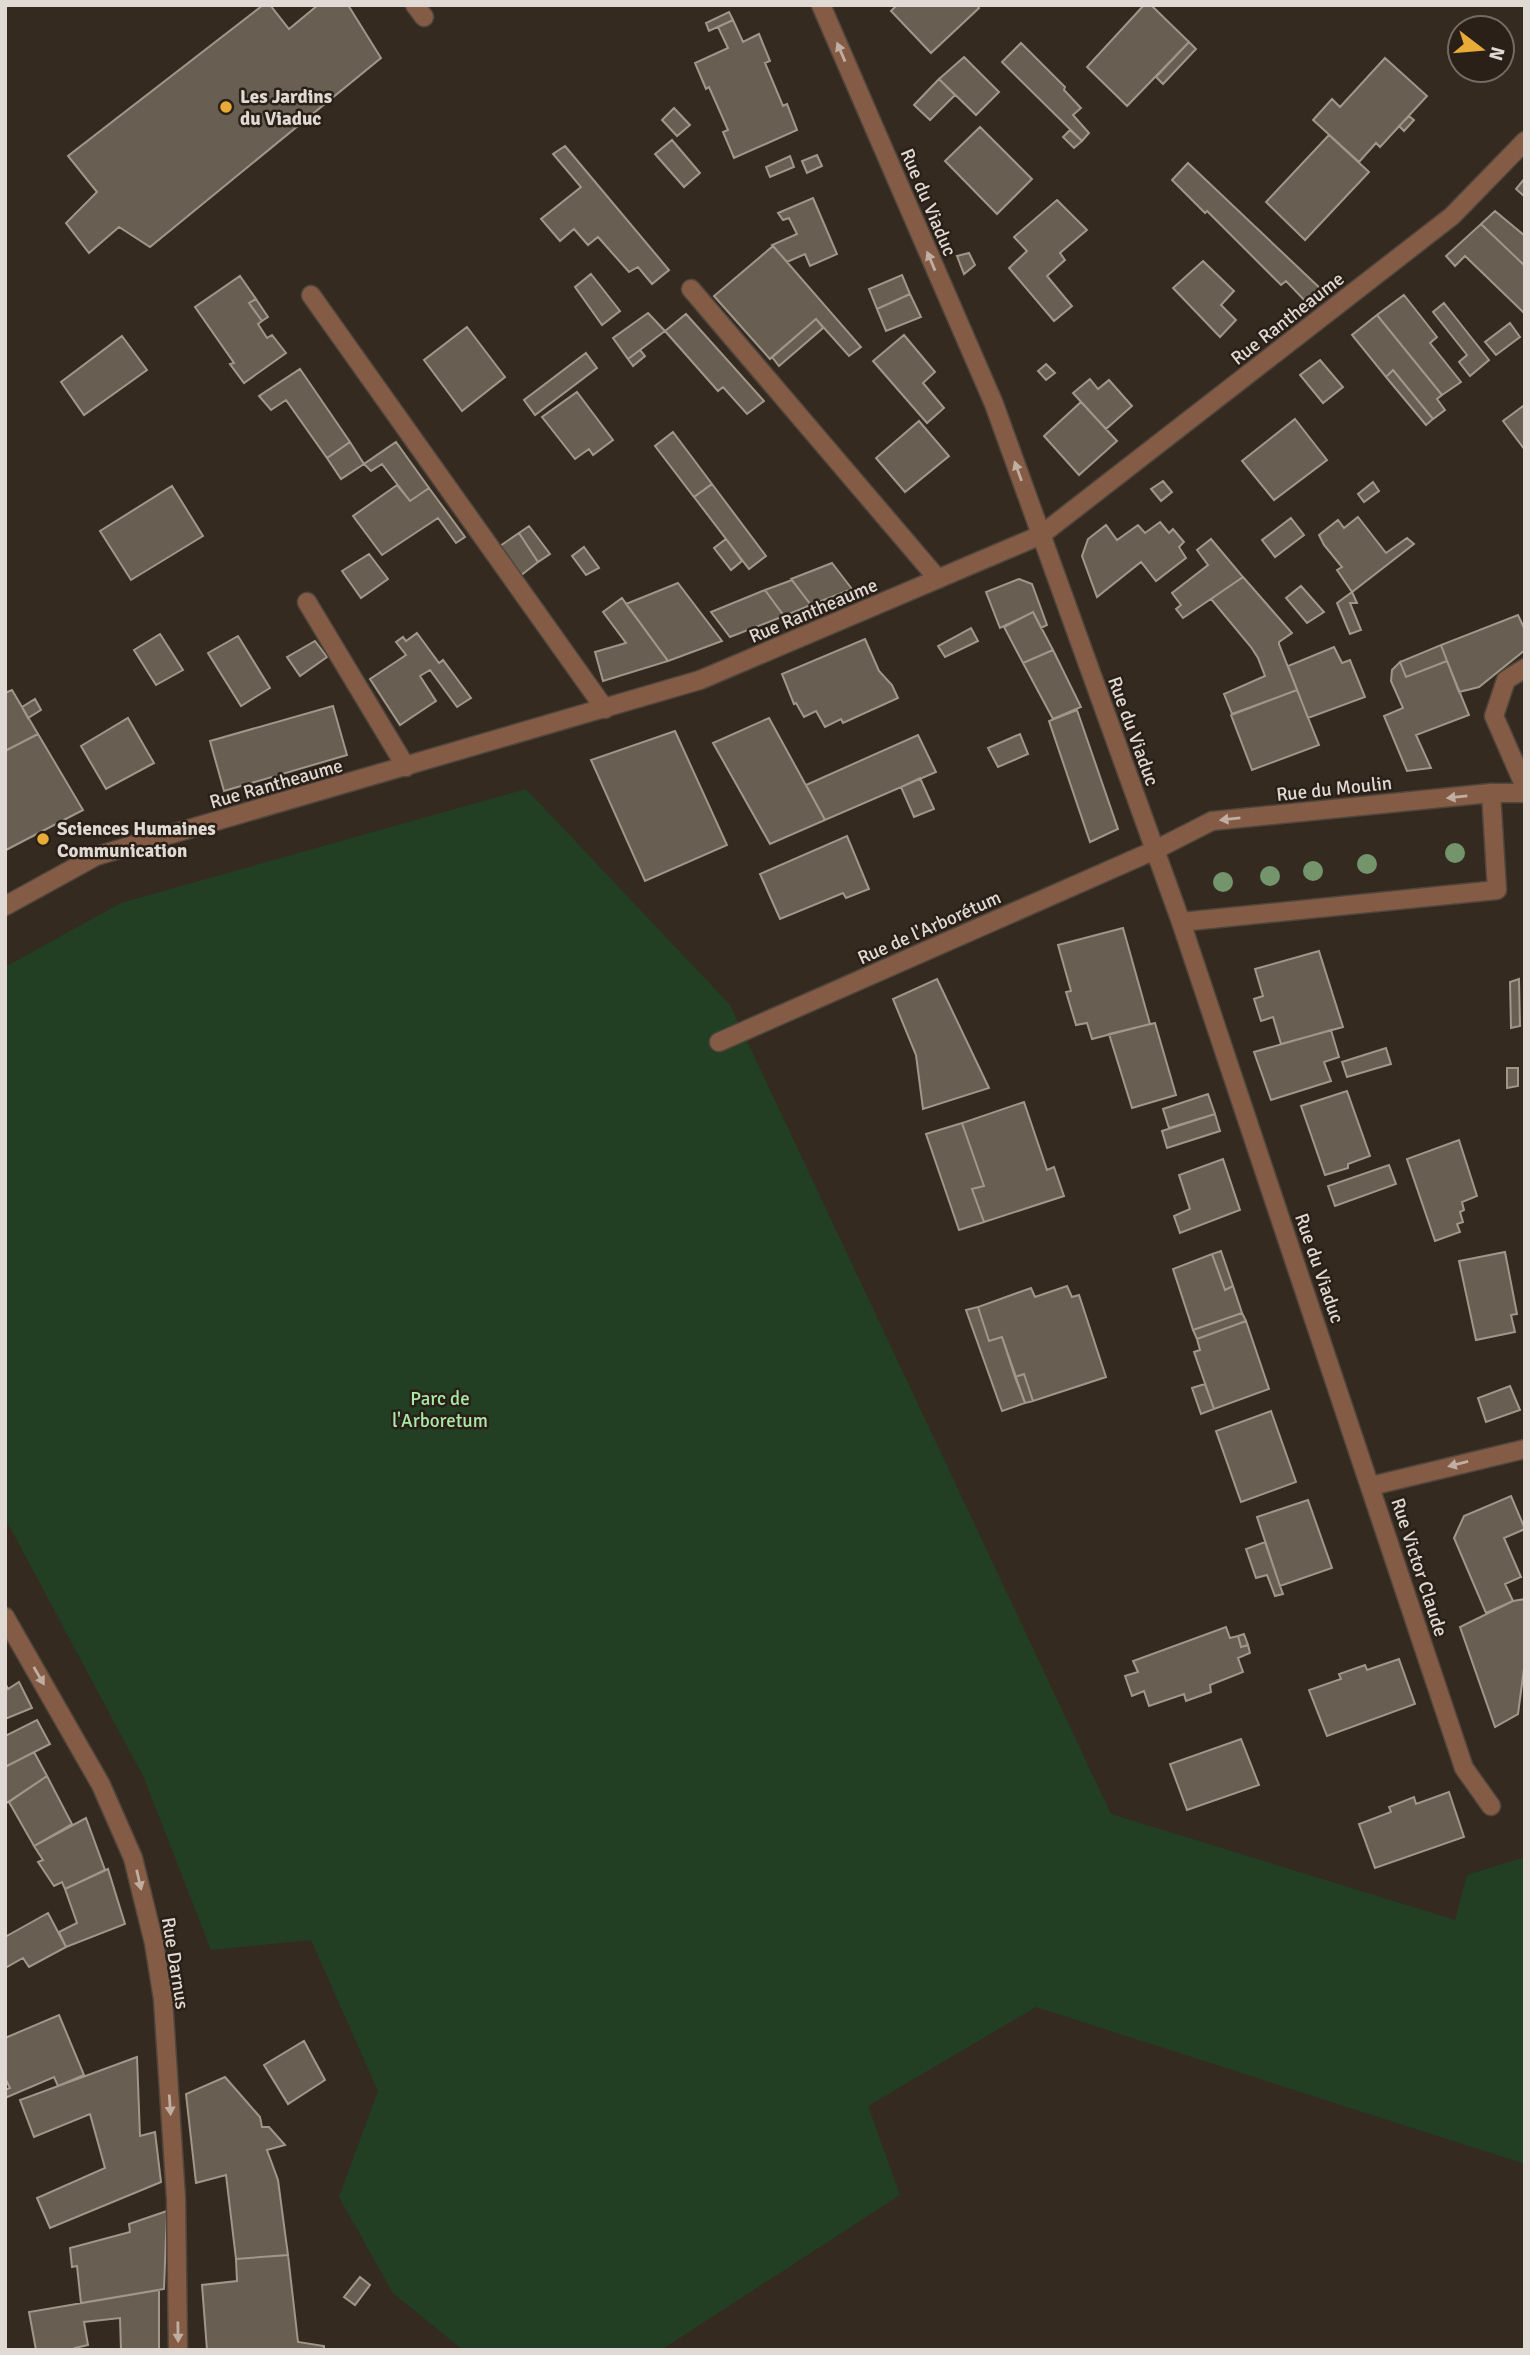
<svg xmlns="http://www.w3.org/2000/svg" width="1530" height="2355" font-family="Signika,sans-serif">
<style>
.green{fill:#233f23}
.building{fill:#685f52;stroke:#a09689;stroke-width:2}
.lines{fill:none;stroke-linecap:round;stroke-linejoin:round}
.service-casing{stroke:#50463d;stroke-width:21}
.minor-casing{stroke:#50463d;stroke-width:21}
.service{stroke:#845b45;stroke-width:18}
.minor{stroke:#845b45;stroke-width:18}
.tree{fill:#74946b}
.oneway{fill:#c0aea2}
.poi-dot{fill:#e8ab37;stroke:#2a2017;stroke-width:2.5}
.labels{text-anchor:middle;stroke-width:5;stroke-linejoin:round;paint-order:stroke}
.poi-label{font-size:19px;font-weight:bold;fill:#e1dad4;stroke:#2a2017;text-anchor:start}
.street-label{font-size:19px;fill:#e1dad4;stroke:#2a2017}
.park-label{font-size:19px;fill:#a9eaa8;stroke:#2a2017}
</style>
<rect width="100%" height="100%" fill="#342a20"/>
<path class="green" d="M526 789 730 1005 1111 1814 1455 1920 1467 1875 1525 1857V2164L1036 2007 868 2106 900 2195 661 2350H463L393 2293 339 2197 378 2091 311 1940 211 1950 144 1778 5 1518V967L121 903Z"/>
<path class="building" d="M263 5H270L289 29 318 5H348L381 58 150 247 119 227 89 253 66 223 97 192 68 156Z
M897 5H977L979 8 931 53 891 11Z
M1144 5H1151L1189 42 1127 106 1087 67Z
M729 12 733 20 709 31 706 23Z
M733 20 743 42 759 34 770 61 765 63 783 106 787 104 797 130 734 158 723 132 728 130 709 87 706 89 695 63 728 48 718 27Z
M1189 42 1196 49 1163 84 1156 77Z
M1021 43 1065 87 1064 90 1081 108 1073 115 1089 133 1082 141 1002 62Z
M964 57 999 92 976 115 939 79Z
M1385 58 1427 96 1380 147 1376 143 1359 162 1313 120 1332 99 1340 107Z
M939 79 955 95 930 120 914 105Z
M674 108 690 125 677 136 662 120Z
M1409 116 1414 120 1404 131 1399 126Z
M980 127 1032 179 997 214 945 161Z
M1070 130 1082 141 1074 148 1063 137Z
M1329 135 1369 172 1305 240 1266 202Z
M672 140 700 173 684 187 655 154Z
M565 146 669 270 652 284 638 267 629 272 598 237 588 245 574 229 560 241 541 219 581 187 553 154Z
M817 155 822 166 807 173 802 161Z
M790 156 794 167 770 177 766 167Z
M1188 163 1324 292 1308 304 1286 281 1281 285 1207 211 1205 213 1172 180Z
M1525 178V197L1516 189Z
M813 198 837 254 810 266 805 254 787 262 772 245 797 234 789 218 783 220 778 213Z
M1057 200 1087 230 1060 253 1065 260 1047 276 1072 306 1054 321 1009 268 1027 251 1014 237Z
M1495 211 1525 236V266L1481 224Z
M1481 224 1525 266V314L1465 256 1455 266 1446 256Z
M773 246 861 347 849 356 816 319 770 359 714 296Z
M969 253 975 265 964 274 957 256Z
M1203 261 1234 291 1221 305 1236 320 1220 337 1173 288Z
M591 274 620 311 602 325 575 287Z
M902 275 910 294 877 309 869 289Z
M240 276 256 299 249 303 262 321 258 324 267 338 272 335 286 353 244 383 230 364 234 363 195 307Z
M910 294 921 317 886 331 877 309Z
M1404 295 1437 337 1430 343 1461 382 1442 395 1377 315Z
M256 299 268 317 262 321 249 303Z
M1444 303 1489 360 1470 376 1459 362 1467 355 1433 312Z
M648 313 665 331 628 359 613 338Z
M686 314 764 401 747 414 723 387 718 391 665 331Z
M1377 315 1442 395 1437 399 1445 410 1433 419 1393 370 1386 377 1352 335Z
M816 319 823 328 779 366 772 357Z
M1510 323 1520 337 1496 355 1485 342Z
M467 327 505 377 462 411 424 360Z
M904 335 935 372 923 383 944 408 927 423 873 361Z
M122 336 147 370 84 415 61 382Z
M640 350 645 356 633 366 628 359Z
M586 353 597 368 535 415 524 400Z
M1320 360 1343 387 1323 403 1300 375Z
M1046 364 1055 373 1046 380 1038 371Z
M300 369 350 442 327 458 286 400 271 410 259 396Z
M1393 370 1433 419 1426 425 1386 377Z
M1090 379 1098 389 1109 380 1132 406 1106 429 1073 393Z
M577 392 613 440 593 455 589 449 575 459 542 417Z
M1081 402 1117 441 1079 475 1044 436Z
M1523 406 1525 408V450L1503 421Z
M1295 419 1327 460 1274 500 1242 461Z
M919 421 949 456 905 492 876 458Z
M673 432 712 484 694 497 655 446Z
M350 442 364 464 341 479 327 458Z
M396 442 429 488 410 501 382 464 371 471 364 464Z
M1163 481 1172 492 1161 501 1151 489Z
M1373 482 1379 491 1364 502 1358 494Z
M712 484 766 556 749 569 694 497Z
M397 485 410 501 429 488 465 537 456 543 438 518 382 555 353 516Z
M172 486 203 536 131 580 100 531Z
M1358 517 1386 553 1407 538 1414 544 1352 592 1337 570 1342 567 1324 545 1319 535 1338 520 1344 528Z
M1291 518 1304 535 1275 557 1262 540Z
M1160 522 1169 533 1173 529 1184 542 1179 547 1186 558 1156 581 1141 562 1097 597 1082 556 1088 539 1106 525 1117 540 1138 525 1145 533Z
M529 526 550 554 538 562 519 533Z
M519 533 538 562 520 576 500 546Z
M726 539 742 561 731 570 714 548Z
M1211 539 1243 577 1183 618 1176 609 1181 605 1172 593 1208 565 1197 550Z
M584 547 599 568 586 575 572 556Z
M369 554 388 579 361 598 342 571Z
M832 563 852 589 811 605 791 579Z
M1243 577 1292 633 1279 642V644L1297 690 1232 714 1224 694 1265 676 1258 658 1251 647 1211 599Z
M1019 579 1032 584 1047 625 1041 628 1033 612 1000 628 986 592Z
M792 580 811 605 784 616 765 590Z
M678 583 722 641 668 661 626 604Z
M1301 586 1324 612 1307 623 1286 598Z
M765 590 784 616 730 637 711 612Z
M1352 592 1357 603H1350L1361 630 1350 634 1337 603Z
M622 598 668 661 603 681 595 652 626 643 603 612Z
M1033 612 1053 650 1023 663 1004 627Z
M1518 615 1525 630V650L1479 687 1459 692 1441 645Z
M971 628 978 641 945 657 938 646Z
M417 633 439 663 443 660 471 698 457 707 430 670 420 676 436 701 400 725 370 679 406 655 396 642 403 637 406 641Z
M160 634 183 670 156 685 134 650Z
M238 636 270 688 241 706 208 653Z
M865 639 879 671 892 685 898 698 843 723 841 719 825 727 816 711 804 717 796 703 794 704 782 674Z
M315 641 327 657 300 676 287 657Z
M1441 645 1447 661 1406 677 1400 662Z
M1334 647 1342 663 1350 660 1365 697 1308 718 1288 666Z
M1053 650 1081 707 1053 719 1023 663Z
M1447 661 1469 715 1416 735 1431 768 1407 771 1384 716 1403 708 1391 681 1392 670 1400 662 1406 677Z
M12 690 38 734 5 751V693Z
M1297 690 1319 745 1252 770 1231 715Z
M35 699 41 710 28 718 22 707Z
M333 706 347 755 224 791 210 741Z
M1077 710 1118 829 1090 842 1049 721Z
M128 718 154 763 106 789 81 746Z
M769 718 825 820 770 844 713 743Z
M675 731 727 845 645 881 591 760Z
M38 734 83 810 6 850 5 751Z
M1020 734 1028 754 998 767 988 748Z
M918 735 936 772 825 820 806 785Z
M920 778 934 809 914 817 901 787Z
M847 836 869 889 846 898 843 893 780 919 760 874Z
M1123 928 1150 1024 1092 1039 1087 1023 1076 1025 1066 992 1071 991 1058 945Z
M1319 951 1343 1027 1281 1044 1273 1017 1261 1021 1254 999 1263 996 1255 969Z
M937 979 989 1088 923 1109 916 1055 893 999Z
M1519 979 1520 1026 1511 1028 1510 982Z
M1155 1023 1176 1095 1132 1108 1109 1034Z
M1331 1030 1339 1057 1324 1062 1331 1081 1271 1100 1254 1052Z
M1386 1048 1391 1064 1347 1077 1342 1062Z
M1507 1068H1518V1086L1507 1088Z
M1347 1091 1370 1156 1348 1164V1168L1325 1175 1301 1106Z
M1208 1094 1215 1114 1169 1128 1163 1109Z
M1024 1102 1047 1170 1054 1167 1064 1196 984 1222 972 1189 984 1186 962 1123Z
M1215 1114 1220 1131 1167 1148 1162 1131Z
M962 1123 984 1186 972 1189 984 1222 959 1230 926 1134Z
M1459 1140 1477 1196 1462 1202 1464 1210 1460 1212 1463 1222 1457 1224 1460 1232 1435 1241 1407 1159Z
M1223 1159 1240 1210 1180 1233 1174 1216 1190 1209 1179 1175Z
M1389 1165 1396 1184 1335 1206 1328 1186Z
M1221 1251 1233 1286 1225 1290 1212 1254Z
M1505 1252 1517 1314 1511 1315 1515 1332 1476 1340 1459 1261Z
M1212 1254 1225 1290 1233 1286 1242 1313 1193 1330 1173 1269Z
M1067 1286 1072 1297 1079 1295 1106 1377 1033 1401 1024 1374 1015 1377 1002 1337 989 1341 978 1307 1031 1288 1035 1297Z
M978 1307 989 1341 1002 1337 1025 1403 1002 1411 966 1310Z
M1242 1313 1246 1321 1197 1339 1193 1330Z
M1246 1321 1269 1389 1214 1409 1194 1352 1200 1350 1197 1339Z
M1024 1374 1033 1401 1025 1403 1015 1377Z
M1205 1384 1214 1409 1201 1414 1192 1388Z
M1510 1386 1520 1410 1486 1422 1478 1398Z
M1271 1411 1296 1482 1241 1502 1216 1431Z
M1511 1496 1525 1529 1504 1538 1521 1577 1505 1584 1513 1601 1486 1613 1454 1538 1464 1516Z
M1308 1500 1332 1568 1280 1586 1257 1517Z
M1265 1542 1280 1586 1283 1594 1275 1596 1267 1575 1256 1578 1246 1549Z
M1525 1599V1661L1518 1714 1495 1727 1460 1627 1513 1601Z
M1226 1627 1230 1638 1238 1636 1241 1647 1248 1645 1250 1653 1238 1658 1243 1672 1210 1685 1211 1692 1186 1701 1184 1694 1149 1706 1144 1691 1132 1696 1125 1676 1138 1672 1133 1661Z
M1244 1634 1248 1645 1241 1647 1238 1636Z
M1399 1659 1415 1704 1327 1736 1309 1690 1341 1679 1339 1674 1365 1665 1367 1670Z
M19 1682 32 1708 5 1719V1683L8 1689Z
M37 1720 50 1744 5 1767V1736Z
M1241 1739 1259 1785 1187 1810 1170 1764Z
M34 1752 47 1776 5 1804V1767Z
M47 1776 72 1824 34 1846 9 1802Z
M1449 1792 1464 1837 1375 1868 1359 1824 1391 1812 1389 1807 1414 1797 1416 1804Z
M86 1818 105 1870 65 1889 62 1882 54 1886 38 1862 43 1860 34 1846Z
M108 1869 125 1924 66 1947 59 1932 77 1923 65 1889Z
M48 1913 66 1947 29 1967 23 1958 5 1968V1937Z
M59 2015 84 2075 58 2086 54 2077 5 2098V2090L10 2088 5 2078V2038Z
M304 2041 325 2080 288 2104 264 2065Z
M137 2057 140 2136 155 2132 161 2182 50 2228 37 2198 105 2168 90 2114 34 2137 20 2100Z
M225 2077 260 2117 262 2127H269L285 2145 267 2150 278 2180 288 2255 236 2259 226 2175 196 2183 186 2094Z
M167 2211 164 2289 81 2303 77 2266 72 2267 70 2248 130 2232 129 2224Z
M288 2255 298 2342 324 2346V2350H207L202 2285 237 2281 236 2259Z
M360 2277 370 2285 355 2305 344 2297Z
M159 2290V2350H121L120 2318 84 2322 88 2345 75 2348 76 2350H36L29 2312Z"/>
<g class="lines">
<g class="service-casing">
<path id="service" d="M691 289 938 579
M311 295 605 709
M307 602 406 767
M1525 668 1506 680 1494 716 1525 787
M1181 922 1497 890 1491 793"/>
</g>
<g class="minor-casing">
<path id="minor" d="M415 5 424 17
M821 5 994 404 1181 922 1464 1768 1491 1806
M5 906 96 856 700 680 1041 535 1452 216 1525 141
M719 1042 1155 850 1212 821 1491 793H1525
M1371 1486 1525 1449
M5 1617 101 1785 133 1858 154 1943 163 1999 176 2198 178 2350"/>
</g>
<use href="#service" class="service"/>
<use href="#minor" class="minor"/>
</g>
<g class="tree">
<circle cx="1455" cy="853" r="10"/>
<circle cx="1367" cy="864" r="10"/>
<circle cx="1313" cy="871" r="10"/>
<circle cx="1270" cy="876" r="10"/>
<circle cx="1223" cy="882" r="10"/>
</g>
<defs><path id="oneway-solid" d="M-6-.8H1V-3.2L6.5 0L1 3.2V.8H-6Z" transform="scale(1.75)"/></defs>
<g class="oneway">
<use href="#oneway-solid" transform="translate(841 52) rotate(-113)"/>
<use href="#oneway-solid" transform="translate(931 261) rotate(-113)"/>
<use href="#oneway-solid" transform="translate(1018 471) rotate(-110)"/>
<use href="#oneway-solid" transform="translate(1457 797) rotate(174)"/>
<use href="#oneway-solid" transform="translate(1230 819) rotate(174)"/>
<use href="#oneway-solid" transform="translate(1458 1464) rotate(166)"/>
<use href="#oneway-solid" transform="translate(39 1676) rotate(60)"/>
<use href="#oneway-solid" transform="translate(139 1880) rotate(77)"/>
<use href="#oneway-solid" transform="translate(170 2105) rotate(86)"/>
<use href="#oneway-solid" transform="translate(178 2332) rotate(89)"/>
</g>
<g class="poi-dot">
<circle cx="226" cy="107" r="7"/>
<circle cx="43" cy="839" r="7"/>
</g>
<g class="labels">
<g class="poi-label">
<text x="240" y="103">Les Jardins<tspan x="240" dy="22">du Viaduc</tspan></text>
<text x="57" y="835">Sciences Humaines<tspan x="57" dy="22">Communication</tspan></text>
</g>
<g class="street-label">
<text transform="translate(929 202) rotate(67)" y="7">Rue du Viaduc</text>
<text transform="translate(1287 318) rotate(-38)" y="7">Rue Rantheaume</text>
<text transform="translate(813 610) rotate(-23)" y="7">Rue Rantheaume</text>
<text transform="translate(1134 731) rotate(70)" y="7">Rue du Viaduc</text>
<text transform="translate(276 783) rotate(-16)" y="7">Rue Rantheaume</text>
<text transform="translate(1334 788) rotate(-6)" y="7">Rue du Moulin</text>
<text transform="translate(929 927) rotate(-24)" y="7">Rue de l'Arborétum</text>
<text transform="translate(1320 1268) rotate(71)" y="7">Rue du Viaduc</text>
<text transform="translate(1420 1567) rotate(72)" y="7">Rue Victor Claude</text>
<text transform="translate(176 1963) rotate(81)" y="7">Rue Darnus</text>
</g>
<g class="park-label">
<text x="440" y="1405">Parc de<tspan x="440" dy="22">l'Arboretum</tspan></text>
</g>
</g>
<rect width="1530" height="2355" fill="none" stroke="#e1dad4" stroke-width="14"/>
<g transform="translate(1481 49) rotate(106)"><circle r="33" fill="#2a2017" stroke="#736a63" stroke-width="2"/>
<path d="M0-5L12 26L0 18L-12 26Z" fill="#e8ab37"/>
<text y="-10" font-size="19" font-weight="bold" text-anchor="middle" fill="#e1dad4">N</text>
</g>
</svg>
